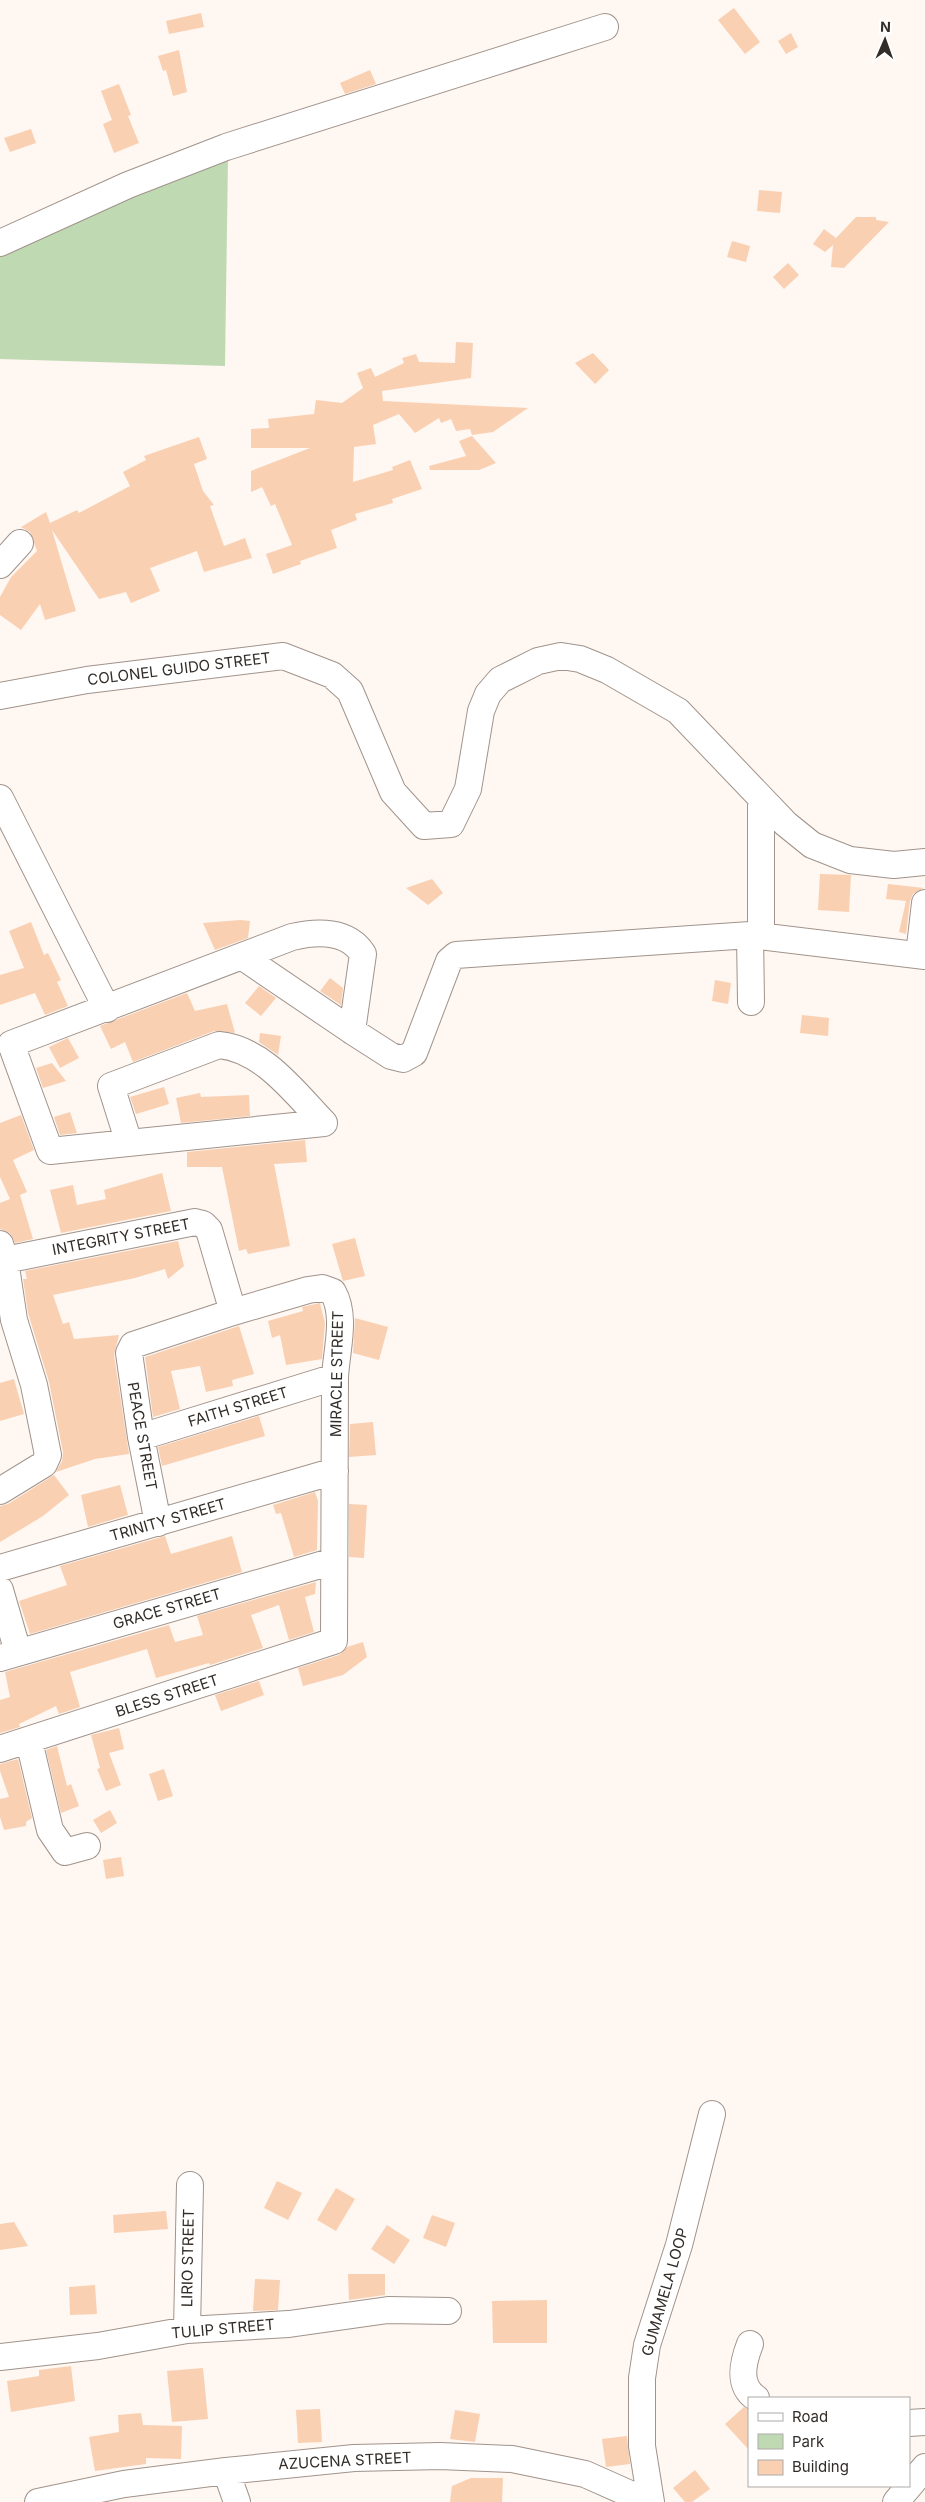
<svg xmlns="http://www.w3.org/2000/svg" width="925" height="2502" font-family="Inter,sans-serif">
<style>
.green{fill:#bfdab3}
.building{fill:#fad0b3}
.lines{fill:none;stroke-linecap:round;stroke-linejoin:round}
.minor-casing{stroke:#a0938b;stroke-width:28}
.minor{stroke:#fff;stroke-width:26}
.labels{text-anchor:middle;stroke-width:4;stroke-linejoin:round;paint-order:stroke}
.street-label{font-size:15px;fill:#322d29;stroke:#fff}
</style>
<rect width="100%" height="100%" fill="#fff7f1"/>
<path class="green" d="M228 158 225 366 0 359V250Z"/>
<path class="building" d="M734 8 760 42 745 54 718 20Z
M201 13 204 27 169 34 166 21Z
M791 33 798 47 786 54 778 41Z
M179 50 187 92 173 96 166 70 163 71 158 56Z
M370 70 376 84 345 94 340 83Z
M119 84 131 115 128 116 139 143 114 153 103 124 112 120 101 91Z
M31 129 36 143 10 152 4 138Z
M759 190 782 192 780 213 757 211Z
M856 217H876V220L889 222 844 268 831 267 833 245 825 252 813 244 824 229 836 238Z
M732 241 750 246 746 262 727 257Z
M788 263 799 275 784 289 773 277Z
M456 342 473 343 471 378 382 391 383 401 528 408 493 432 472 435 470 429 456 431 451 419 441 423 439 418 415 433 399 414 373 425 376 444 354 447 353 482 393 470 392 467 410 460 422 489 392 499 393 503 355 514 357 520 331 530 337 548 300 561 301 564 273 574 266 554 292 545 275 504 271 506 262 487 251 492V471L310 448H251V429L269 428 268 419 314 414 316 400 342 403 363 388 357 373 371 368 375 377 404 363 402 358 416 354 419 362 455 363Z
M593 353 609 370 595 384 575 363Z
M472 436 496 463 479 470H430L429 466 466 456 459 441Z
M199 437 207 459 194 464 203 491 214 505 210 506 224 546 245 538 252 558 204 572 197 551 150 568 160 591 131 603 126 592 99 599 52 530 76 611 45 620 40 604 21 630 0 615V597L11 577 37 551 30 532 21 527 46 512 50 523 77 510 79 513 130 486 123 472 146 460 144 456Z
M820 874 851 875 849 912 818 910Z
M432 879 443 893 428 905 406 888Z
M888 884 924 888 913 894 910 901 906 934 899 932 906 901 886 899Z
M240 920 250 921 248 938 215 950 203 923Z
M31 922 44 955 48 953 61 980 57 982 68 1006 45 1015 35 993 0 1005V975L24 968 9 931Z
M330 978 343 988 341 1005 320 991Z
M715 980 731 983 728 1004 712 1001Z
M259 986 276 998 261 1016 245 1003Z
M187 993 195 1011 227 1004 235 1033 214 1031 133 1062 125 1042 111 1049 100 1026Z
M802 1015 829 1018 828 1036 800 1033Z
M260 1033 281 1036 278 1055 259 1042Z
M68 1038 79 1058 60 1068 49 1047Z
M52 1063 66 1081 43 1088 36 1068Z
M164 1087 169 1104 136 1114 130 1097Z
M200 1093 201 1097 249 1095 250 1116 181 1123 176 1098Z
M70 1112 77 1133 60 1135 54 1117Z
M21 1115 34 1150 13 1160 27 1192 20 1195 33 1239 15 1243 10 1233 0 1229V1203L10 1199 0 1177V1123Z
M305 1140 307 1162 274 1164 290 1246 248 1254 246 1249 239 1251 222 1167H187V1152Z
M162 1173 171 1211 61 1233 50 1190 73 1185 77 1205 106 1199 104 1190Z
M355 1238 365 1276 343 1281 332 1244Z
M178 1241 184 1266 168 1279 165 1269 135 1278 53 1295 63 1324 69 1322 74 1339 119 1335 114 1355 129 1454 95 1459 56 1472 62 1461 63 1452 49 1382 28 1313 23 1279H27L25 1271Z
M320 1303 325 1323 322 1359 286 1365 280 1335 272 1338 268 1321 303 1311 302 1307Z
M355 1318 388 1327 379 1360 353 1353Z
M239 1326 254 1374 232 1380 233 1386 206 1392 200 1366 171 1371 180 1409 153 1417 145 1357Z
M14 1379 24 1414 0 1421V1383Z
M259 1416 265 1436 162 1466 158 1447Z
M373 1422 376 1455 349 1457 350 1424Z
M54 1475 69 1495 43 1516 0 1542V1506L8 1504Z
M120 1485 128 1515 88 1527 81 1495Z
M315 1492 318 1501 317 1550 294 1557 281 1513 276 1514 273 1505Z
M349 1504 367 1505 364 1558 349 1557Z
M165 1536 171 1554 232 1536 242 1572 30 1634 19 1601 67 1585 60 1566Z
M316 1582 315 1594 305 1597 314 1632 289 1640 279 1605 251 1615 263 1648 210 1665 209 1663 156 1678 147 1649 70 1672 80 1707 59 1714 56 1706 19 1724 20 1727 0 1733V1700L10 1697 5 1672 169 1625 175 1642 203 1635 197 1616Z
M363 1642 367 1657 343 1675 303 1686 298 1668 339 1655 347 1647Z
M259 1681 264 1695 221 1711 215 1695Z
M119 1728 124 1749 109 1753 121 1785 106 1791 97 1769 100 1768 91 1735Z
M57 1746 67 1786 71 1784 79 1806 61 1813 46 1750Z
M18 1759 32 1818 26 1822V1826L4 1830 0 1817V1799L9 1797 0 1771V1764Z
M164 1769 173 1796 158 1801 149 1774Z
M110 1810 117 1823 101 1833 93 1820Z
M121 1857 124 1876 106 1879 103 1860Z
M277 2181 302 2193 288 2220 264 2208Z
M336 2188 355 2199 336 2231 317 2220Z
M166 2211 168 2229 114 2233 113 2215Z
M432 2215 455 2223 446 2247 423 2238Z
M14 2222 28 2246 0 2250V2224Z
M387 2225 410 2240 394 2264 371 2249Z
M348 2274H385V2295L349 2300Z
M255 2279 280 2280 278 2310 253 2311Z
M95 2285 97 2314 70 2315 69 2287Z
M547 2300V2343H493L492 2301Z
M71 2366 75 2401 11 2412 7 2381 39 2376V2370Z
M203 2368 208 2419 172 2422 167 2371Z
M744 2407 749 2411V2450L725 2424Z
M320 2409 322 2442 298 2443 296 2410Z
M455 2410 480 2414 475 2442 450 2439Z
M141 2413 143 2425 182 2426 181 2459 146 2458V2464L95 2471 89 2437 119 2432 118 2415Z
M627 2436 630 2464 606 2467 602 2439Z
M695 2470 710 2489 692 2502H685L673 2488Z
M471 2478H503L502 2502H450L452 2486Z"/>
<g class="lines">
<g class="minor-casing">
<path id="minor" d="M0 243 128 185 226 147 605 27
M0 565 20 543
M0 696 87 680 283 656 332 675 350 691 393 792 424 826 451 824 468 789 481 711 488 694 500 680 538 661 561 656 580 659 607 670 678 711 786 824 812 845 850 860 894 865 925 862
M0 798 107 1009
M750 935 751 1002
M761 936V798
M919 955 925 903
M243 957 352 1031 391 1056 403 1059 414 1053 449 961 456 955 750 935 925 956
M324 1123 50 1151 11 1044 292 937C317 931 348 930 363 954L352 1031
M129 1143 111 1086 219 1045C263 1049 295 1093 324 1123
M0 1244 5 1260 14 1320 34 1385 48 1455 44 1464 0 1491
M5 1260 195 1222 203 1224 209 1230 233 1312
M141 1437 335 1377
M0 1568 335 1471
M0 1590 18 1652
M0 1658 334 1561
M29 1741 50 1830 65 1852 87 1846
M0 1749 334 1641C334 1554 334 1466 335 1378 336 1351 347 1317 333 1292L322 1288 308 1290 233 1312 133 1345 129 1353 141 1437 158 1523
M187 2330 190 2185
M750 2344C743 2362 737 2385 756 2398
M0 2357 98 2346 187 2330 289 2324 388 2310 448 2311
M909 2423 925 2422
M226 2471 237 2502
M38 2502 124 2484 226 2471 354 2458 440 2456 512 2459 585 2474 648 2502
M651 2502 642 2446V2378L647 2345 679 2245 712 2114
M896 2502 925 2467"/>
</g>
<use href="#minor" class="minor"/>
</g>
<g class="labels">
<g class="street-label">
<text transform="translate(179 669) rotate(-7)" y="5">COLONEL GUIDO STREET</text>
<text transform="translate(121 1237) rotate(-11)" y="5">INTEGRITY STREET</text>
<text transform="translate(337 1374) rotate(-89)" y="5">MIRACLE STREET</text>
<text transform="translate(238 1407) rotate(-17)" y="5">FAITH STREET</text>
<text transform="translate(142 1436) rotate(80)" y="5">PEACE STREET</text>
<text transform="translate(168 1520) rotate(-16)" y="5">TRINITY STREET</text>
<text transform="translate(167 1609) rotate(-16)" y="5">GRACE STREET</text>
<text transform="translate(167 1696) rotate(-18)" y="5">BLESS STREET</text>
<text transform="translate(188 2258) rotate(-89)" y="5">LIRIO STREET</text>
<text transform="translate(665 2292) rotate(-74)" y="5">GUMAMELA LOOP</text>
<text transform="translate(223 2329) rotate(-5)" y="5">TULIP STREET</text>
<text transform="translate(345 2461) rotate(-3)" y="5">AZUCENA STREET</text>
</g>
</g>
<rect x="748" y="2397" width="162" height="90" fill="#ffffff" stroke="#adaba9"/>
<rect x="758" y="2413" width="25" height="8" fill="#ffffff" stroke="#adaba9"/>
<text x="792" y="2422" font-size="15" fill="#322d29">Road</text>
<rect x="758" y="2434" width="25" height="15" fill="#bfdab3" stroke="#adaba9"/>
<text x="792" y="2447" font-size="15" fill="#322d29">Park</text>
<rect x="758" y="2460" width="25" height="15" fill="#fad0b3" stroke="#adaba9"/>
<text x="792" y="2472" font-size="15" fill="#322d29">Building</text>
<g transform="translate(885 40) rotate(2)" stroke="#ffffff" stroke-width="4" paint-order="stroke">
<path d="M0-4L9 19L0 12L-9 19Z" fill="#322d29"/>
<text y="-8" font-size="14" font-weight="bold" text-anchor="middle" fill="#322d29">N</text>
</g>
</svg>
